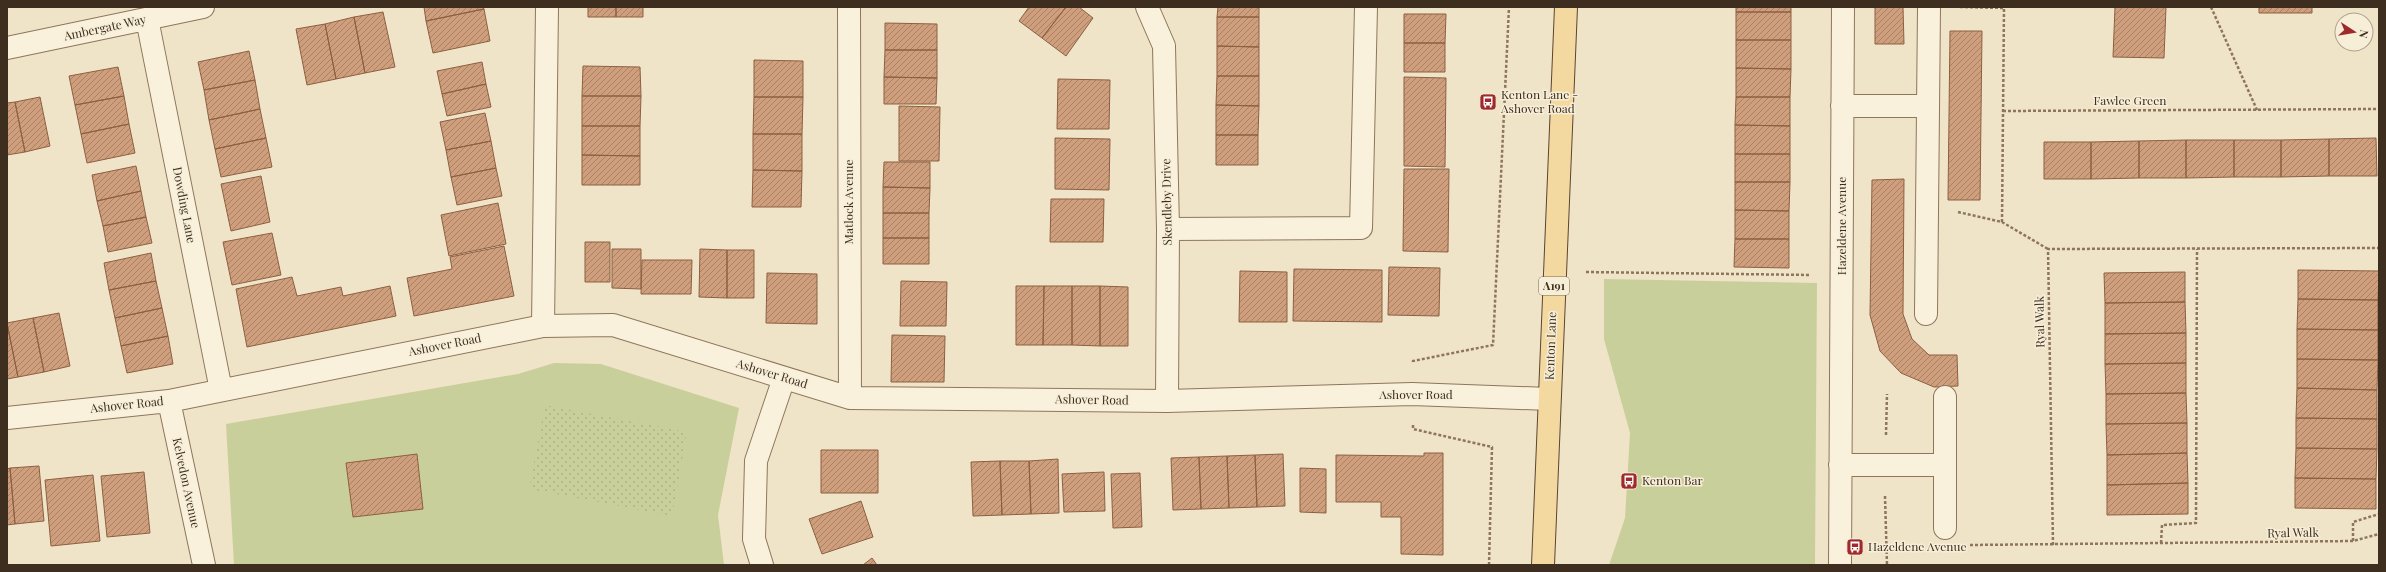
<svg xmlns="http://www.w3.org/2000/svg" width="2386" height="572" font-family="'Playfair Display',serif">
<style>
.green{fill:#c9cf9b}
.park{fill:url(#park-dots)}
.building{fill:url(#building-hatch);stroke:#8d5f41}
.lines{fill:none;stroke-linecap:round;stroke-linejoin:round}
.minor-casing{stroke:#8d765c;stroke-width:24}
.major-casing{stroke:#5b4430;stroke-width:24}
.path{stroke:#8d765c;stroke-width:2.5;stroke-dasharray:3 2;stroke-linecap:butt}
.minor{stroke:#faf1dc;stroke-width:22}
.major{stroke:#f3d9a0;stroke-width:22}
.labels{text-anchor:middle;stroke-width:3;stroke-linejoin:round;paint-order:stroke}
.shield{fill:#f7eed8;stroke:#756857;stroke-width:1}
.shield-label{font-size:11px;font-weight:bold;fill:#3d2e20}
.street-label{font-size:12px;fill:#3d2e20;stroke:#f7eed8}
.poi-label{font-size:12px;fill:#3d2e20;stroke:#f7eed8;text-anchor:start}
</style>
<defs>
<pattern id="park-dots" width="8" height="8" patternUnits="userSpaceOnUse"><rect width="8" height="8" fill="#c9cf9b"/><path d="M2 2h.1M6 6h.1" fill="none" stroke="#aeb285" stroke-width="1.8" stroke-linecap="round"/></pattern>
<pattern id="building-hatch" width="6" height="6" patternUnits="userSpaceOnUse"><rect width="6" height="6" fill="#cf9f7d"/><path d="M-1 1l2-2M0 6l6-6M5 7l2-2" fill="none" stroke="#a98266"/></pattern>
</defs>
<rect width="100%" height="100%" fill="#f0e4c8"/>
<path class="green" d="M1604 279 1817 283 1815 565H1609L1625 518 1630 433 1604 339Z
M554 363 601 364 739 408 718 515 724 565H234L226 424 518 374Z"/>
<path class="park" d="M545 405 687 432 672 516 529 489Z"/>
<path class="building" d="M424 7H483L484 9 426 21Z
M588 7H616V17H588Z
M616 7H643V17H616Z
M1029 7H1066L1042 38 1019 21Z
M1066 7H1079L1093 18 1066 56 1042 38Z
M1218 7H1259V17H1217Z
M1736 7H1791V12H1736Z
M1875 7H1903L1904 44H1875Z
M2115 7H2166L2164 58 2113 57Z
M2259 7H2312V13H2259Z
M484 9 490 41 433 53 426 21Z
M383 12 395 67 365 73 354 17Z
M1736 12H1791V40H1736Z
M1404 14H1446L1445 43H1404Z
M354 17 365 73 336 79 325 24Z
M1217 17H1259V47L1217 46Z
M885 23 937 24V50H885Z
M325 24 336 79 307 85 296 29Z
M1950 31H1982L1980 200H1948Z
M1736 40H1791V69L1736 68Z
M1404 43H1445V72H1404Z
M1217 46 1259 47V76H1217Z
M885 50H937V78L884 77Z
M249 51 255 80 204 90 198 62Z
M754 60 803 61V97H754Z
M482 62 486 84 442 94 437 71Z
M583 66 640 67 641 96H582Z
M118 67 124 96 75 105 69 76Z
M1736 68 1791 69 1790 97H1736Z
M1217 76H1259V106L1216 105Z
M884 77 937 78 936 104H884Z
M1404 77 1446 78 1445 167 1404 166Z
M1058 79 1110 80 1109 129H1057Z
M255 80 260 109 209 120 204 90Z
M486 84 491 107 447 116 442 94Z
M124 96 129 124 81 134 75 105Z
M582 96H641L640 126H582Z
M40 97 50 146 25 152 15 102Z
M754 97H803L802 134H753Z
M1736 97H1790V126L1735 125Z
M15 102 25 152 7 155V103Z
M1216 105 1259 106 1258 135H1216Z
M899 106 940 107 939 161H899Z
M260 109 266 138 215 149 209 120Z
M485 113 491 141 446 150 440 122Z
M129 124 135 153 87 163 81 134Z
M1735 125 1790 126V154H1735Z
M582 126H640V156L582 155Z
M753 134H802V171L753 170Z
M1216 135H1258V165H1216Z
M266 138 272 167 221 177 215 149Z
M1055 138 1110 139 1109 190 1055 189Z
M2376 138 2377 176H2329V139Z
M2329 139V176L2281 177V140Z
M2186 140H2234V177L2186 178Z
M2186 140V178H2139V141Z
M2234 140H2281V177H2234Z
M491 141 496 168 451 177 446 150Z
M2139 141V178L2091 179V142Z
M2044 142H2091V179H2044Z
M1735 154H1790V182H1735Z
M582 155 640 156V185H582Z
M884 162H930V188L883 187Z
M136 166 141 191 97 201 92 175Z
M496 168 502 196 457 205 451 177Z
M1404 169H1449L1448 252 1403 251Z
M753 170 802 171 801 207H752Z
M261 176 270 222 231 231 221 184Z
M1904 179 1903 314 1912 339 1929 355H1957L1958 386 1934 387 1901 373 1880 351 1870 315 1872 180Z
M1735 182H1790L1789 211 1735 210Z
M883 187 930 188 929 213H883Z
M141 191 146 217 103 226 97 201Z
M1051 199H1104L1103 242H1050Z
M498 203 506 244 449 256 441 215Z
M1735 210 1789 211V239H1735Z
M883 213H929V238H883Z
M146 217 152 243 108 252 103 226Z
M272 233 281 275 232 285 223 242Z
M883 238H929V264H883Z
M1735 239H1789V268L1734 267Z
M585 242H610V282H585Z
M504 246 514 296 414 316 407 278 452 269 450 257Z
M612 249H641V289L612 288Z
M700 249 727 250V298L699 297Z
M727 250H754V298H727Z
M151 253 156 281 109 290 104 263Z
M642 260H692L691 294H641Z
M1389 267 1440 268 1439 316 1388 315Z
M1294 269 1382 270V322L1293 321Z
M2298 270 2379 271 2378 300 2298 299Z
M1240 271 1287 272V322H1239Z
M2185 272V302L2105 303 2104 273Z
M767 273 817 274V324L766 323Z
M292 277 297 296 341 287 343 296 390 286 396 316 247 347 236 289Z
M156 281 162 308 115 318 109 290Z
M901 281 947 282 946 326H900Z
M1016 286H1044L1043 345H1016Z
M1044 286H1072V345H1043Z
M1072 286H1100V346L1072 345Z
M1100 286 1128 287V346H1100Z
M2298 299 2378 300V330L2297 329Z
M2185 302 2186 333 2105 334V303Z
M162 308 168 336 121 346 115 318Z
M59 313 70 366 44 372 33 318Z
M33 318 44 372 18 377 7 323Z
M7 324 18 377 7 379Z
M2297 329 2378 330V360L2297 359Z
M2186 333V363L2105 364V334Z
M892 335 945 336 944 382H891Z
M168 336 173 364 127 373 121 346Z
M2297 359 2378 360 2377 390 2297 388Z
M2186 363V393L2106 394 2105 364Z
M2297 388 2377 390V419L2296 418Z
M2186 393 2187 423 2106 424V394Z
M2296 418 2377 419V449L2296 448Z
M2187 423V453L2107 455 2106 424Z
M2296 448 2377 449 2376 479 2295 478Z
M821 450H878V493H821Z
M1424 453H1443V555L1401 554V517H1381V502H1336V455L1424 456Z
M2187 453 2188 483 2107 485V455Z
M417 454 423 509 353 517 346 463Z
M1283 454 1285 506 1257 507 1255 455Z
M1255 455 1257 507 1229 508 1227 456Z
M1227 456 1229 508 1201 509 1199 457Z
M1199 457 1201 509 1173 510 1171 458Z
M1058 459 1059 513 1031 514 1029 461Z
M1000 461 1002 515 973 516 971 462Z
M1000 461H1029L1031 514 1002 515Z
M39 466 44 521 15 524 10 468Z
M10 468 15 524 7 525V469Z
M1300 468 1326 469V513L1300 512Z
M144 472 150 533 107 537 101 476Z
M1104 472 1105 511 1064 512 1062 474Z
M1140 473 1142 527 1113 528 1111 474Z
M93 475 100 541 51 546 45 480Z
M2295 478 2376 479V509L2295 508Z
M2188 483V514L2107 515V485Z
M861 501 873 537 822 554 809 519Z
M872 558 877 565H863Z"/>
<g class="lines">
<g class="minor-casing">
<path id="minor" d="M849 7 850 398
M1147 7 1164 46 1168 229 1167 401
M147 19 221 390
M7 48 203 7
M1842 106H1928
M1168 229 1361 228 1366 7
M1926 314 1929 7
M543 326 547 7
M1945 397V528
M169 401 204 565
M7 418 169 401 543 326 613 325 850 398 1167 401 1412 394 1549 399
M1840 465H1945
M762 565 754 539 756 461 784 378
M1840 565 1843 7"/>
</g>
<g class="major-casing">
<path id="major" d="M1543 565 1566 7"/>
</g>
<path class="path" d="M1960 7 2004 8 2002 222
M2211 7 2257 110
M2003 111 2379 109
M1958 212 2002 222 2048 249
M1586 272 1811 275
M1413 362V361L1493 345 1509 7
M1413 425V429L1492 447 1489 565
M1886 435 1887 394
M1885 496 1887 565
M2353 541V522L2379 514
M2161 543 2162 525 2196 523 2197 249
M1970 545 2353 541 2379 534
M2053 545 2048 249 2379 248
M1870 547 1919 546"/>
<use href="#minor" class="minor"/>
<use href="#major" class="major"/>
</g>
<defs>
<g id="bus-square" transform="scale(0.9)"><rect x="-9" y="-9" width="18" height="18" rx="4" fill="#9e2a2b" stroke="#f7eed8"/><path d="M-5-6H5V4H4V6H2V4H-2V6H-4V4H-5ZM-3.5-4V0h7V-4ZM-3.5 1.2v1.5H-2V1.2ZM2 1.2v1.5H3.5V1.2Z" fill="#fff"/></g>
</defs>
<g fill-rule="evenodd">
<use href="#bus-square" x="1488" y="102"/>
<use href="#bus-square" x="1629" y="481"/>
<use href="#bus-square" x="1855" y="547"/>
</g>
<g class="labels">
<rect class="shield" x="1539" y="277" width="30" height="18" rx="3"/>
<g class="shield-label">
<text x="1554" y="290">A191</text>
</g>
<g class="street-label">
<text transform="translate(105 28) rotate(-12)" y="4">Ambergate Way</text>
<text x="2130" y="105">Fawlee Green</text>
<text transform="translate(849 202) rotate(-90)" y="4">Matlock Avenue</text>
<text transform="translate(1167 202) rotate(-91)" y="4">Skendleby Drive</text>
<text transform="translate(184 205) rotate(79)" y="4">Dowding Lane</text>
<text transform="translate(1842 226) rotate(-90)" y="4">Hazeldene Avenue</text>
<text transform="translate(2040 322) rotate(-91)" y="4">Ryal Walk</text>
<text transform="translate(445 345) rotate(-11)" y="4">Ashover Road</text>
<text transform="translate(1551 346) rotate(-88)" y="4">Kenton Lane</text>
<text transform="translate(772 374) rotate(17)" y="4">Ashover Road</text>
<text x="1416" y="399">Ashover Road</text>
<text transform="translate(1092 400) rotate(1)" y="4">Ashover Road</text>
<text transform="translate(127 405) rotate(-6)" y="4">Ashover Road</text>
<text transform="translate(186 483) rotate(78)" y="4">Kelvedon Avenue</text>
<text transform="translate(2293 533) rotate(-1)" y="4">Ryal Walk</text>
</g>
<g class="poi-label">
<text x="1501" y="99">Kenton Lane -<tspan x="1501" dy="14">Ashover Road</tspan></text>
<text x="1642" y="485">Kenton Bar</text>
<text x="1868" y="551">Hazeldene Avenue</text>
</g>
</g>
<rect width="2386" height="572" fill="none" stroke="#3d2e20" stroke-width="16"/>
<g transform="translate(2354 32) rotate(102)"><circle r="19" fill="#f7eed8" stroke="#ada18e"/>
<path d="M0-3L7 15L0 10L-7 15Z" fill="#9e2a2b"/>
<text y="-6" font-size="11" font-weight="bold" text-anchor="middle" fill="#3d2e20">N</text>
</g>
</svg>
